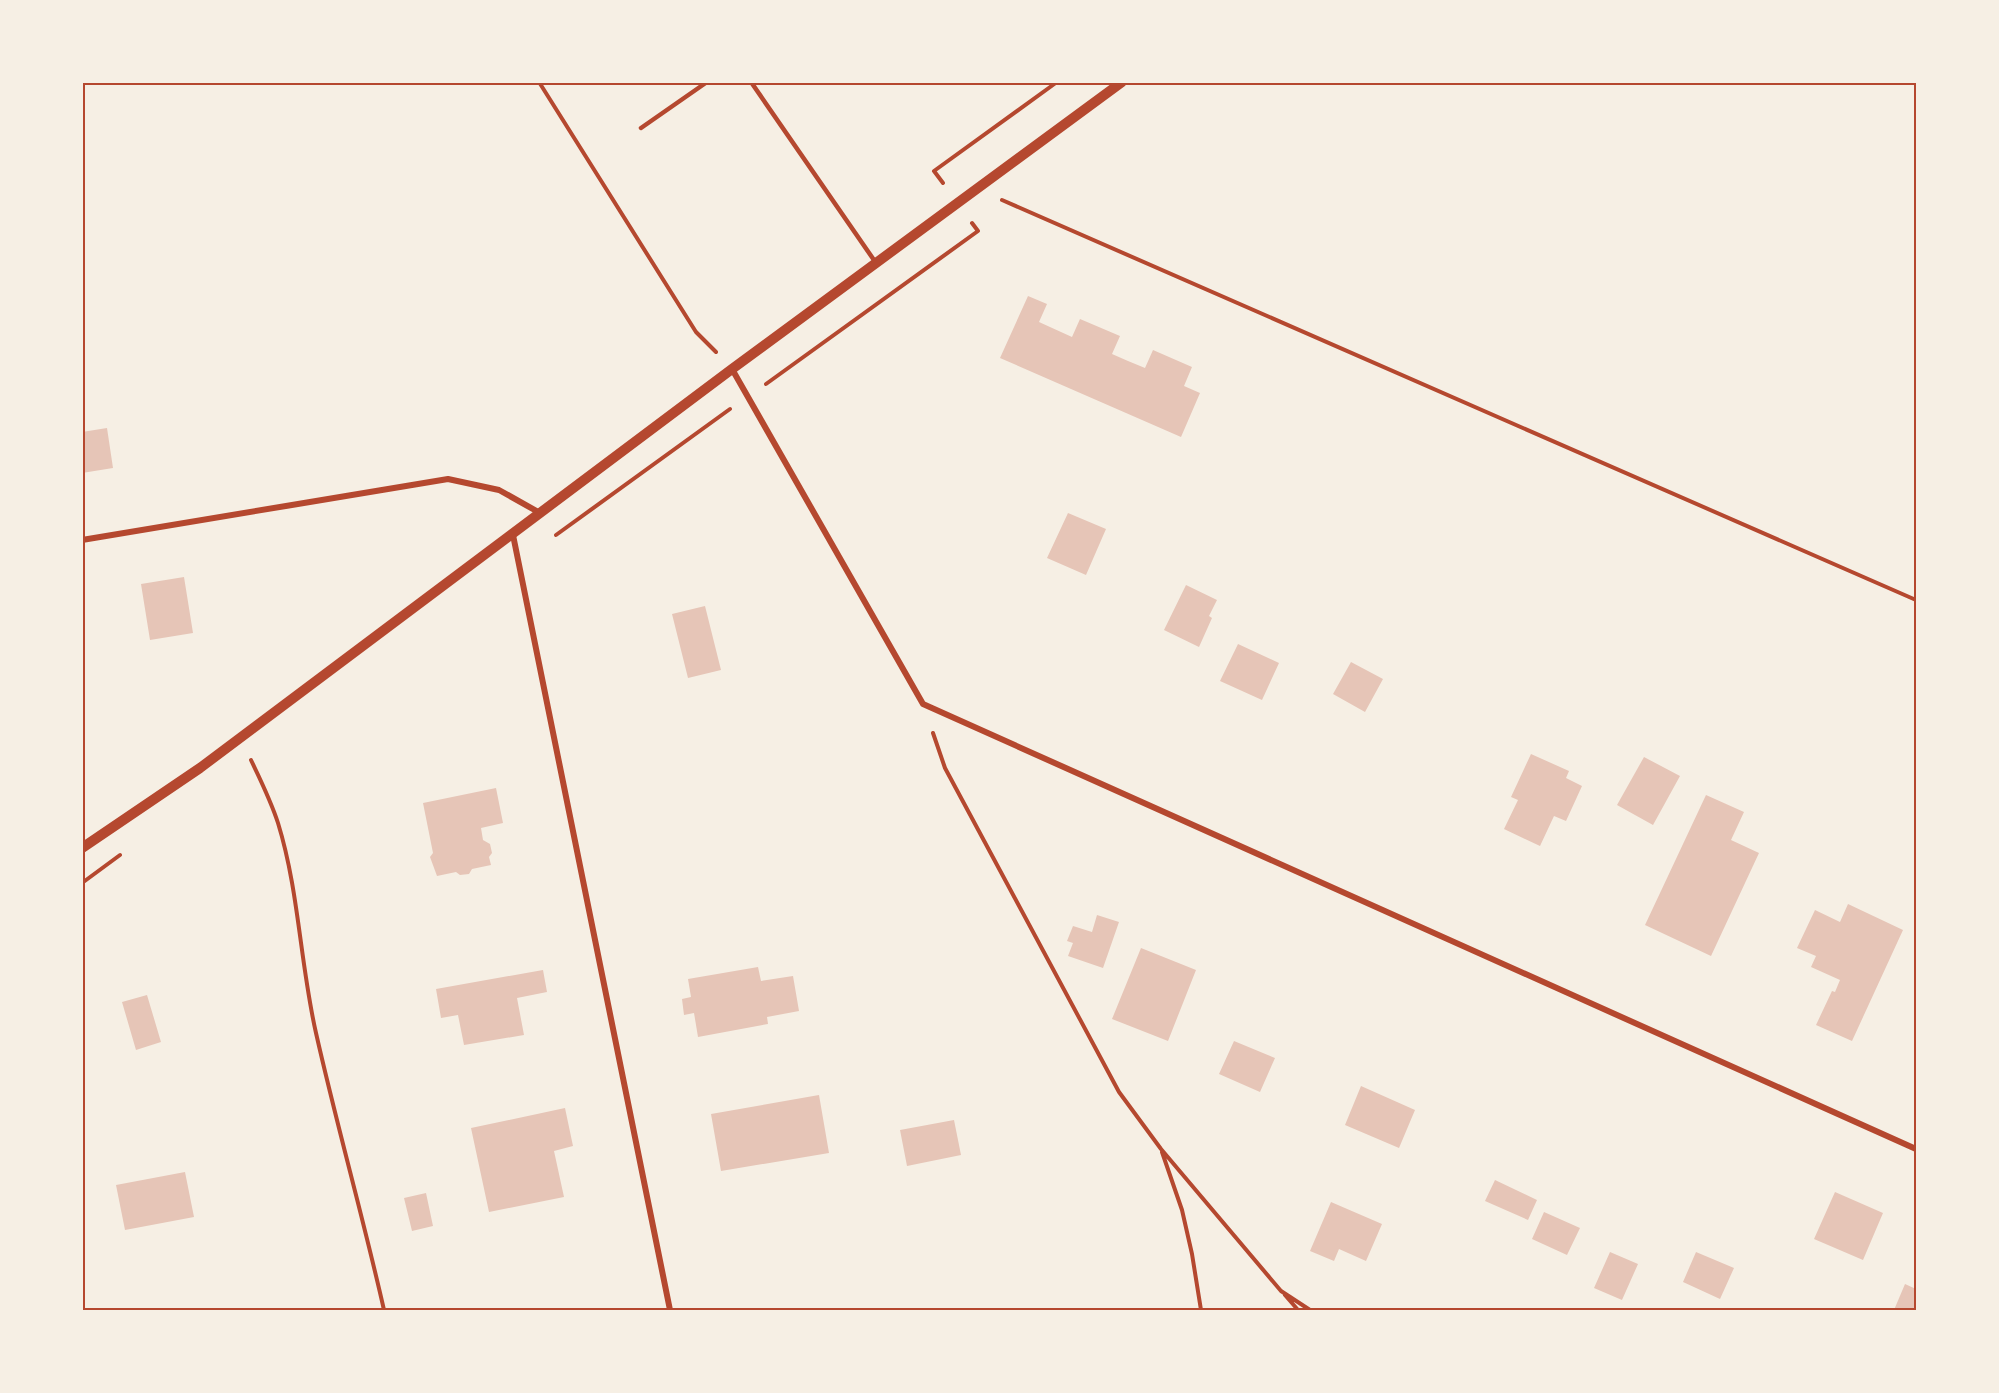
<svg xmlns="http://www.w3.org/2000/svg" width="1999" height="1393" font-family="'Sofia Sans Condensed',sans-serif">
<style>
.building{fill:#e6c5b7}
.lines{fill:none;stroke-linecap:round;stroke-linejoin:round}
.path{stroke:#b5482f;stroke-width:4}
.service{stroke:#b5482f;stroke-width:4.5}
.minor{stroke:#b5482f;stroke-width:6}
.tertiary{stroke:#b5482f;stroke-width:10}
.neatline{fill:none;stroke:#b5482f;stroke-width:2}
</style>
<rect width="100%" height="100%" fill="#f6efe4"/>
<path class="building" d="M1028 296 1047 304 1039 322 1072 337 1080 319 1120 336 1112 354 1128 361 1145 368 1153 350 1192 367 1184 386 1200 393 1181 437 1000 358Z
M107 428 113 468 82 473V432Z
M1068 513 1106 529 1086 575 1047 558Z
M184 577 193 633 150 640 141 584Z
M1186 585 1217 600 1209 616 1212 618 1199 647 1164 630Z
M705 606 721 670 688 678 672 614Z
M1238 644 1279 663 1262 700 1220 681Z
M1351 662 1383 679 1365 712 1333 694Z
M1531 754 1569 771 1566 778 1582 786 1566 821 1554 816 1540 846 1504 829 1518 800 1511 797Z
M1644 757 1680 776 1653 825 1617 805Z
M496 788 503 823 481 828 483 840 490 844 492 853 489 857 491 865 472 869 469 874 460 875 456 872 437 876 430 857 433 853 423 803Z
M1706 795 1744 812 1731 840 1759 853 1711 956 1645 925Z
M1848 904 1903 930 1852 1041 1816 1025 1832 991 1835 992 1840 980 1811 967 1816 956 1797 948 1815 910 1840 922Z
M1097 915 1119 922 1103 968 1068 956 1073 943 1067 941 1073 926 1092 932Z
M1141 948 1196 970 1168 1041 1112 1019Z
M758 967 761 981 793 976 799 1011 767 1017 768 1024 698 1037 694 1013 684 1015 682 999 691 997 688 979Z
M543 970 547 992 517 998 524 1035 464 1045 458 1015 441 1018 436 989Z
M147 995 161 1042 136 1050 122 1002Z
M1234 1041 1275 1058 1260 1092 1219 1074Z
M1361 1086 1415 1110 1399 1148 1345 1125Z
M819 1095 829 1153 721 1171 711 1114Z
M565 1108 573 1146 554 1151 564 1197 489 1212 471 1128Z
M954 1120 961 1155 907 1166 900 1130Z
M185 1172 194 1217 125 1230 116 1185Z
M1495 1180 1537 1200 1528 1220 1485 1201Z
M1835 1192 1883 1213 1863 1260 1814 1239Z
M426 1193 433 1226 412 1231 404 1198Z
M1331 1202 1382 1224 1366 1261 1339 1249 1334 1261 1310 1251Z
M1544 1212 1580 1228 1567 1255 1532 1239Z
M1610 1252 1638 1264 1622 1300 1594 1288Z
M1696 1252 1734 1268 1720 1299 1683 1282Z
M1905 1284 1916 1289V1310H1894Z"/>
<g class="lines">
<path class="path" d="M539 82 696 332 716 352
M943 183 934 171 1057 82
M1002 200 1916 600
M766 384 978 231 972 223
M556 535 730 409
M933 733 945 768 1119 1092 1161 1149 1281 1291 1310 1310
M251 760C261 781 271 801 278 823 299 891 300 963 316 1033 337 1126 363 1217 384 1310
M82 883 120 855
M1162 1152 1182 1210 1192 1254 1201 1310
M1285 1295 1298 1310"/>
<path class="service" d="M751 82 876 263
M641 128 707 82"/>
<path class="minor" d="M732 369 923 704 1916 1149
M513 535 670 1310
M82 540 448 479 499 490 540 513"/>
<path class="tertiary" d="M82 848 200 768 732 369 1122 82"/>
</g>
<rect width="1999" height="1393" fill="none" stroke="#f6efe4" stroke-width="168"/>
<rect x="84" y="84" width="1831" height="1225" class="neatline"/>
</svg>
